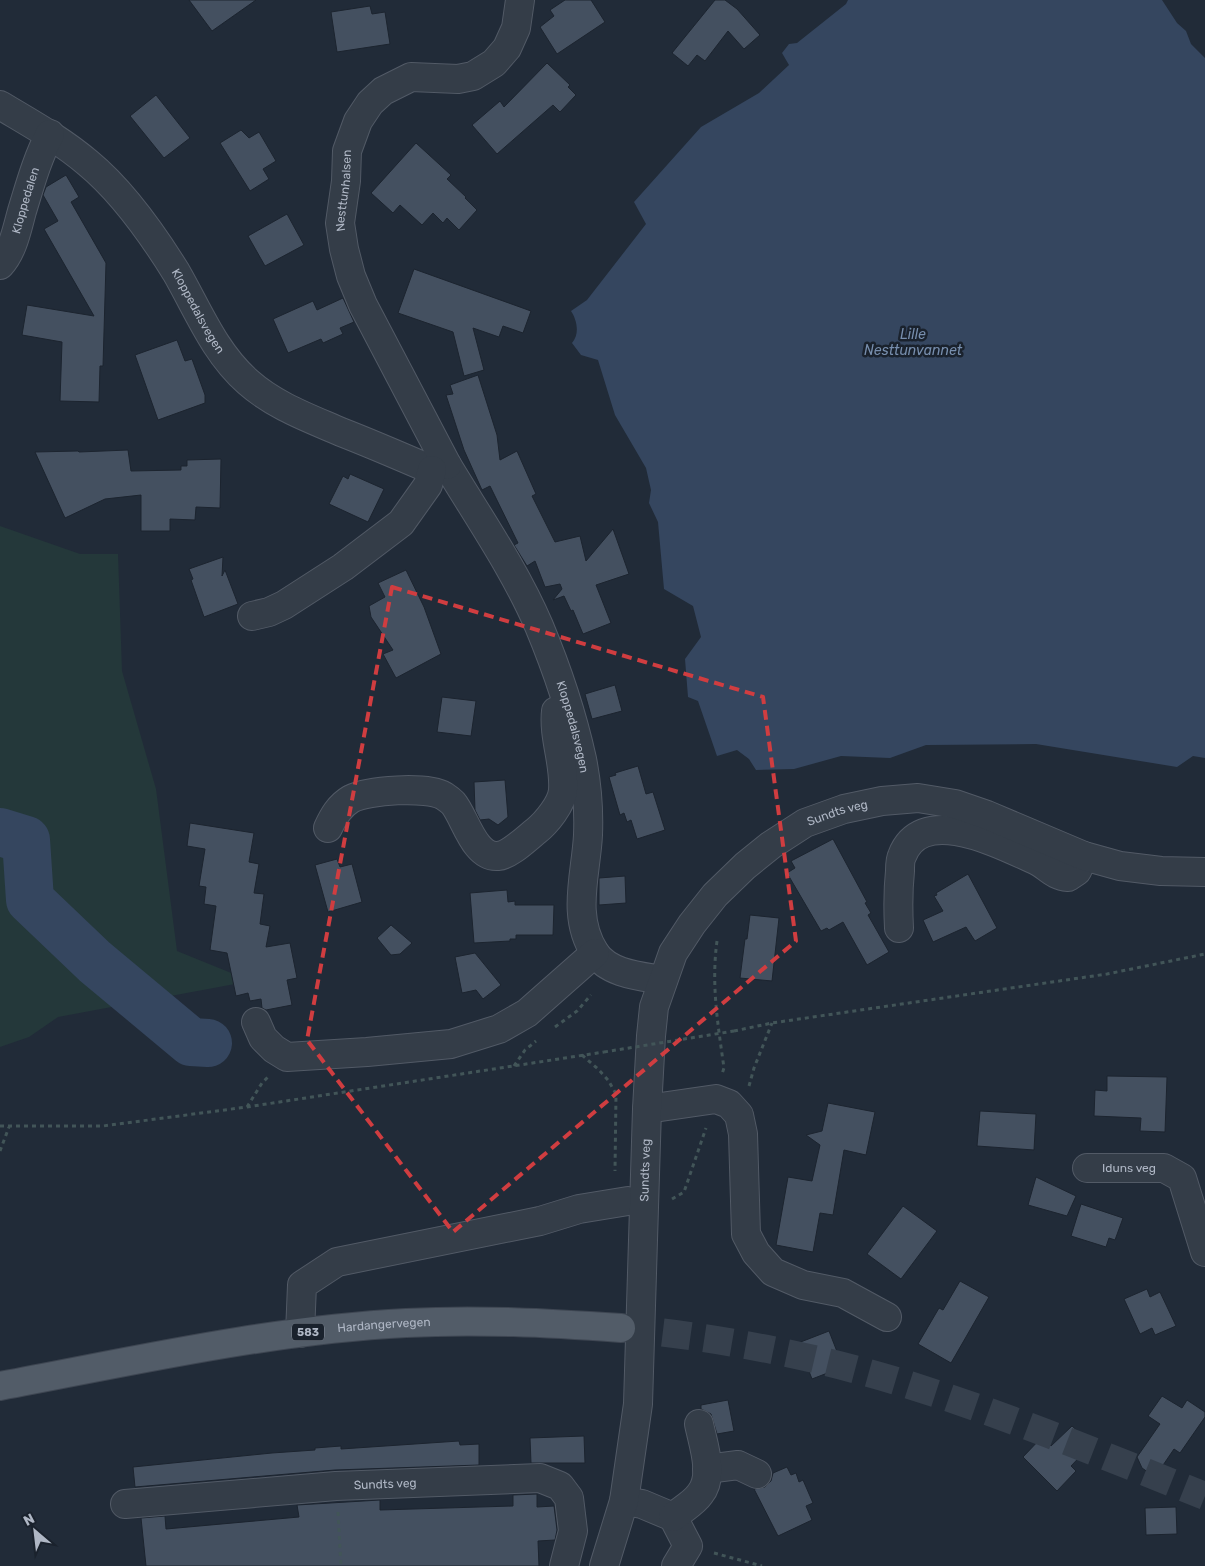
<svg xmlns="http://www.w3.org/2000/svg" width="1205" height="1566" font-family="Rubik,sans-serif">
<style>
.green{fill:#24383a}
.water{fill:#35465f}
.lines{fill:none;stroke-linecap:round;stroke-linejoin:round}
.river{stroke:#35465f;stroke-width:48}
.building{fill:#445060;stroke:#1c242f}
.major-tunnel{stroke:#36404d;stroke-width:28;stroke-dasharray:28 14;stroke-linecap:butt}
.minor-casing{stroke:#525a66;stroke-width:30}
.major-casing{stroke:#3e4652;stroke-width:30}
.path{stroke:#425558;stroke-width:3;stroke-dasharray:4 4;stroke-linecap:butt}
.minor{stroke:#343d48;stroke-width:28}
.major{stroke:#525c68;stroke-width:28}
.path-bridge{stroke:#425558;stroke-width:3;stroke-dasharray:4 4;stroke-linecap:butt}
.marked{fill:none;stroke:#d03d40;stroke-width:4;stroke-dasharray:10 6;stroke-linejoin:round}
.labels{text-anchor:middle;stroke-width:5;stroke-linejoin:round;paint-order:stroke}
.shield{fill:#1a222d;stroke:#828a97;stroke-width:1}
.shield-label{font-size:11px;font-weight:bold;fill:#afb7c5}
.street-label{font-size:12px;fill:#afb7c5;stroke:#1a222d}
.water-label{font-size:14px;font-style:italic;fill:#778ead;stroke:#1a222d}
</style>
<rect width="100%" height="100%" fill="#212b38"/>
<path class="green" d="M0 526 80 554H118L122 671 156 789 177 951 251 981 58 1017 29 1037 0 1047Z"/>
<path class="water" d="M848 0H1162L1177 23 1186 31 1191 44 1205 58V758L1193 756 1177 767 1036 744 926 745 890 758 841 756 794 769 756 770 749 759 737 750 717 756 698 701 688 697 685 659 701 637 693 606 664 589 658 522 649 503 651 490 646 468 615 415 598 360 581 355 572 343C580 334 577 320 571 311L587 300 646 224 634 202 701 127 759 93 789 65 782 53 789 44 797 43 846 4Z"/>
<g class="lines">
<path class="river" d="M0 832 26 840 30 900 95 962 191 1042 208 1043"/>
</g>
<path class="building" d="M189 0H256L212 31Z
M565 0H591L605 22 557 54 540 27 554 16 550 10Z
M715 0H725L737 9 760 35 744 49 728 31 705 61 697 55 688 66 672 53Z
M370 6 372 14 385 12 390 44 337 52 331 12Z
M547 63 570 85 568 87 576 95 560 112 553 105 497 154 472 125 500 101 504 107Z
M156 95 190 138 164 158 130 116Z
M241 130 249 138 259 132 276 161 263 169 269 179 250 191 220 143Z
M416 143 451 175 447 179 466 197 465 198 477 210 459 230 447 218 443 223 433 213 422 225 400 205 393 213 371 193Z
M66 175 79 197 71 202 106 263 103 366H100L99 402 60 401 62 342 22 335 27 305 94 316 44 229 58 221 43 195 46 187Z
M287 214 304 245 265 266 248 236Z
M414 269 531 311 523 333 503 326 499 337 473 328 484 370 464 376 453 332 398 313Z
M343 298 354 322 340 328 343 334 323 343 321 339 288 353 273 319 313 301 317 310Z
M177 340 185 361 192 359 205 395V403L158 420 135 355Z
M478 375 497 435 500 460 517 451 536 494 532 496 555 542 580 536 586 561 613 529 629 574 596 585 611 623 583 634 573 610 571 611 564 596 553 600 562 589 560 584 545 587 535 561 527 566 514 545 518 543 490 486 482 490 464 450 446 395 453 394 450 385Z
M128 450 131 471 181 470V466H187V460L221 459 220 508 196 507 195 520 170 519V531H141V495L105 499 65 518 35 452 78 451 79 452Z
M350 474 384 489 368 522 329 504 343 476 348 479Z
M223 557 222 576 225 570 238 604 204 617 191 580 193 579 189 569Z
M406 570 424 607 441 654 396 678 383 654 393 650 371 617 369 606 385 597 378 583Z
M615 685 622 711 592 719 585 694Z
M442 697 476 701 471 736 437 732Z
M638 766 646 794 653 792 665 830 637 839 631 820 627 822 624 813 620 815 609 777 616 775 615 773Z
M505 780 508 817 498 825 489 819 480 820 475 810 474 782Z
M190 823 254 833 249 862 259 864 254 893 264 894 260 924 270 926 266 947 290 943 297 978 287 980 292 1005 266 1010 262 1008 261 999 250 1001 248 993 236 996 227 953 210 950 216 906 204 904 206 887 199 886 205 849 187 846Z
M833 839 867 902 865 903 871 913 868 915 889 952 867 965 843 922 829 930 827 928 821 931 787 873 795 868 791 861Z
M337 859 340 867 352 864 362 902 328 912 315 865Z
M968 874 997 928 975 941 966 927 933 942 923 920 943 911 934 896 937 895 936 893Z
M625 876 626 903 599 905V878Z
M507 890 508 902 515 901V905H554L553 935H516V939H510V941L474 943 470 893Z
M750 915 779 918 772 981 740 978 745 939H747Z
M391 925 412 943 400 954 391 955 377 938Z
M475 953 501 985 483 999 476 990 462 993 455 957Z
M1107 1076 1167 1077 1165 1132 1140 1131 1141 1118 1094 1116 1095 1090 1107 1091Z
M828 1103 875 1112 866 1155 844 1150 833 1215 820 1213 813 1252 776 1245 788 1177 812 1181 820 1145 806 1135 822 1131Z
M980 1111 1036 1114 1034 1150 977 1146Z
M1036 1177 1076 1196 1067 1216 1028 1205Z
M1081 1204 1123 1218 1115 1240 1109 1238 1106 1247 1071 1236Z
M903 1206 937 1231 901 1279 867 1254Z
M960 1281 989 1297 951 1363 918 1344 939 1308 943 1310Z
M1147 1289 1150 1297 1160 1292 1176 1326 1155 1335 1152 1328 1140 1334 1124 1299Z
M829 1331 843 1367 812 1379 798 1343Z
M1162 1396 1182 1408 1187 1400 1205 1412V1417L1180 1453 1174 1449 1155 1477 1142 1468 1137 1457 1160 1424 1148 1416Z
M728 1400 734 1431 717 1434 711 1414 701 1409V1405Z
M1072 1426 1092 1444 1071 1466 1076 1471 1057 1491 1023 1457 1042 1437 1051 1446Z
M584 1436 585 1463H531L530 1438Z
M459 1441 460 1445 479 1444V1465L335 1470 135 1487 133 1467 272 1453 315 1450V1448L341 1446V1449Z
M787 1467 791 1475 796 1473 799 1482 803 1480 813 1503 806 1506 812 1520 778 1536 754 1489 765 1487 771 1481 773 1473Z
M537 1494V1507L554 1506 557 1530 555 1540 538 1541 539 1566H146L141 1518 165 1516 166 1529 299 1517 297 1505 380 1500V1510L513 1506V1495Z
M1176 1507 1177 1534 1146 1535 1145 1508Z"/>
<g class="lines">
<path class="major-tunnel" d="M621 1328C717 1337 811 1355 903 1383 1006 1415 1105 1456 1205 1496"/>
<g class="minor-casing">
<g id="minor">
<path id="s1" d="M0 105C30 123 61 140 88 163 122 191 153 235 176 272 198 310 214 352 248 382 275 406 309 418 341 432 372 444 402 457 432 470L447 465C479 518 515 570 539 626 557 669 572 714 582 759 587 784 589 810 588 835 586 875 571 916 595 953 609 974 640 976 663 980"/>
<path id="s2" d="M0 265C13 251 17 229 22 211 30 185 37 159 50 134"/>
<path id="s3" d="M447 465 363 305 351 276 344 249 340 223 346 181 347 151 358 121 370 103 383 91 411 77 458 79 473 76 494 63 507 48 516 28 520 0"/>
<path d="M252 616 269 612 284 605 343 567 401 523 428 485 432 470"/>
<path d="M328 828C333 817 339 806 351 799 368 790 427 786 444 796 447 798 451 801 453 803 465 817 474 858 498 856 510 855 527 838 536 831 546 823 562 804 563 790 565 764 553 737 556 711"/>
<path d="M899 928C898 909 898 890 900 871 900 866 900 860 902 856 922 803 1001 845 1035 860 1048 866 1053 876 1068 877L1077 871 1084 856"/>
<path d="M256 1022 263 1038 274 1049 287 1057 367 1052 451 1044 499 1029 527 1013 595 953"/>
<path d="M647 1109 716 1099 729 1104 739 1115 743 1134 746 1234 756 1253 773 1272 803 1285 843 1293 887 1317"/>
<path id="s4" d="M1087 1168H1164L1182 1178 1205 1252"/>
<path d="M300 1333 302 1285 337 1262 540 1221 579 1209 628 1201"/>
<path d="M707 1469 738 1465 757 1474"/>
<path d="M624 1501 642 1504 673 1517 688 1546 676 1566"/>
<path id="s5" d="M125 1504 336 1486 540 1478 560 1486 569 1498 573 1531 564 1566"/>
<path d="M673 1517C681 1510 694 1503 700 1494 715 1476 703 1444 699 1424"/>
<path id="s6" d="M604 1566 624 1501 638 1404 647 1109 651 1036 654 1007 673 953 692 924 715 895 745 866 771 845 805 823 844 809 882 801 918 798 955 804 987 815 1084 856 1120 866 1161 871 1205 872"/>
</g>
</g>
<g class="major-casing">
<g id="major">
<path id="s7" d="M0 1386C134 1361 269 1330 406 1323 478 1319 549 1323 621 1328"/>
</g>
</g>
<path class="path" d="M717 941C711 985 718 1025 724 1068L722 1074
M555 1027 577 1011 591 995
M734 1031 772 1023 1107 974 1205 954
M582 1055 598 1069 608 1080 616 1094 615 1171
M514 1066 525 1050 536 1041
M749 1086 754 1068 772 1023
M247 1107 262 1083 268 1077
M0 1126H103L247 1107 604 1052
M0 1151 9 1127
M672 1199 684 1192 706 1128
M338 1512 341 1566
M714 1553 762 1566"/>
<use href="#minor" class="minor"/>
<use href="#major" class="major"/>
<path class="path-bridge" d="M604 1052 734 1031"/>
</g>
<path class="marked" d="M392 587 763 697 796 941 453 1232 307 1040Z"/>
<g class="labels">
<rect class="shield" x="292" y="1323.5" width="32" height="17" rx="4"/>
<g class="shield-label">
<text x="308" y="1336">583</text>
</g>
<g class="street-label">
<text dy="4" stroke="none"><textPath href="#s3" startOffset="299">Nesttunhalsen</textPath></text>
<text dy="4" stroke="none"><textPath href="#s2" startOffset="70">Kloppedalen</textPath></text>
<text dy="4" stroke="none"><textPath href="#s1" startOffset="291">Kloppedalsvegen</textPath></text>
<text dy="4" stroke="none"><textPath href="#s1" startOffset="891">Kloppedalsvegen</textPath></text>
<text dy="4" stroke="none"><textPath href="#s6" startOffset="842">Sundts veg</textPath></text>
<text dy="4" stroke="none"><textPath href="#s4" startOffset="42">Iduns veg</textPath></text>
<text dy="4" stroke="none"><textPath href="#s6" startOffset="400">Sundts veg</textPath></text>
<text dy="4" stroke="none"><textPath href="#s7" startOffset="389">Hardangervegen</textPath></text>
<text dy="4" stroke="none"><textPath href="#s5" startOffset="261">Sundts veg</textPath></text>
</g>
<g class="water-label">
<text x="913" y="339">Lille<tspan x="913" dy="16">Nesttunvannet</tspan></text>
</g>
</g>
<g transform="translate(35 1531) rotate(332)" stroke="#1a222d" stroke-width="4" paint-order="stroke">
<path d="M0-4L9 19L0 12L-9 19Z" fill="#afb7c5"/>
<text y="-8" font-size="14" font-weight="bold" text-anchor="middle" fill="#afb7c5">N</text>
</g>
</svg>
